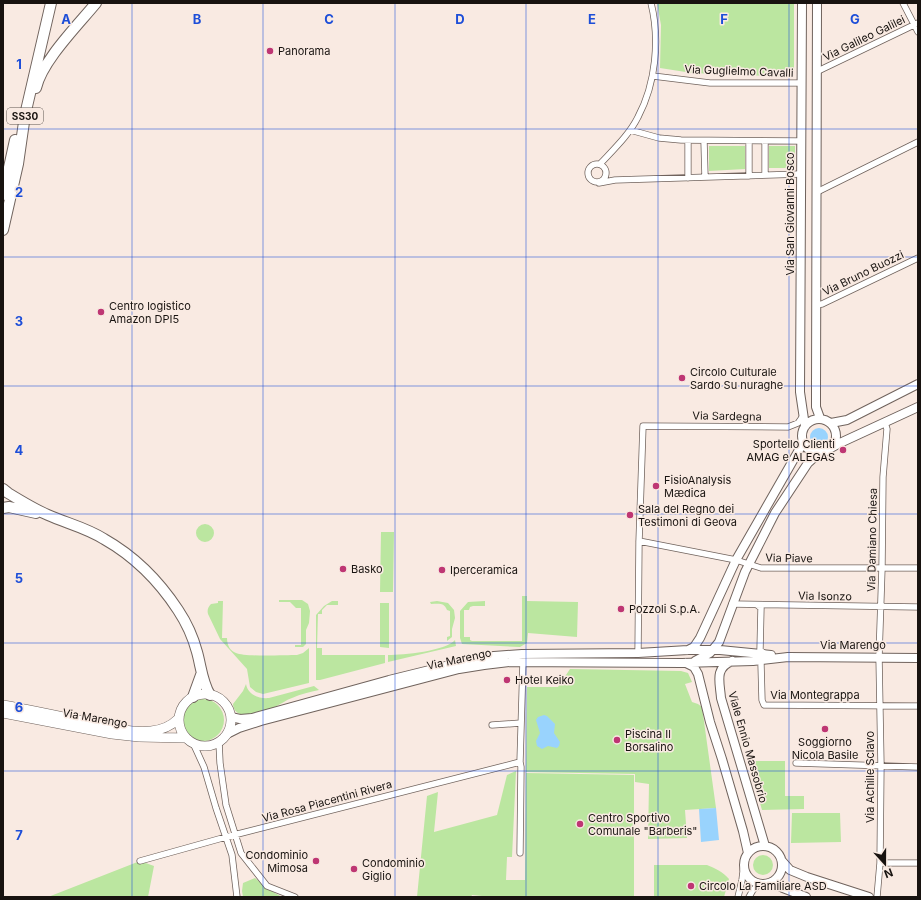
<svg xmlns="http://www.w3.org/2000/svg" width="921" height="900" font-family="Inter,sans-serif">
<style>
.green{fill:#bbe6a0}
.water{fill:#99d3fd}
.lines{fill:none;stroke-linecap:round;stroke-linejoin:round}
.street-casing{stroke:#70635d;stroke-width:7}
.secondary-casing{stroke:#70635d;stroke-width:10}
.primary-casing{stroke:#70635d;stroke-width:10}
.highway-casing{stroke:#70635d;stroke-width:12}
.street{stroke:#fff;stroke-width:5.5}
.secondary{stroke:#fff;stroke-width:8}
.primary{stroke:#fff;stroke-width:9}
.highway{stroke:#fff;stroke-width:10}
.grid{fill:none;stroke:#1d4ed8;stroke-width:1;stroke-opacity:0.55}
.poi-dot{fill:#be3673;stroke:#f9eae2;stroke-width:1.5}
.labels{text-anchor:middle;stroke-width:3;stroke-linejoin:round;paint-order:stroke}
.shield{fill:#f9eae2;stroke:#5c544f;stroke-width:1}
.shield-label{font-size:10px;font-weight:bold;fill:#181310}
.street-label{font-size:11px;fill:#181310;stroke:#f9eae2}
.poi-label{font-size:11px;fill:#181310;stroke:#f9eae2;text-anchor:start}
.grid-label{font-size:13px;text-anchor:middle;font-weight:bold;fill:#1d4ed8;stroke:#f9eae2;stroke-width:3;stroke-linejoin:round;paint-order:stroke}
</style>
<rect width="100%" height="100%" fill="#f9eae2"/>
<path class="green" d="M657 3H794V77L692 73 660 68 661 25Z
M709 146H745V169L709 171Z
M769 146H795V168H769Z
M196 533a9 9 0 1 1 18 0a9 9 0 1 1-18 0Z
M381 532H394L393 592H380Z
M522 596H527V601L578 602 577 637 528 633 527 643 520 647 462 644 460 638V611L468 602 485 601V606H473L470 607 469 610H464V637H470V640L472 641H522Z
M279 600H302L308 604 310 611 309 623 306 630V644L303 647H295V645H301V608H296L290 602H279Z
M218 601H223L222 638H227C227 645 230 651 236 653 244 657 286 655 297 655L303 653 309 648V683L263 694 256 692 250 687 247 669 220 639 208 614C207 610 208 607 211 604L218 603Z
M332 601H338V605H327L322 610V614H318L317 648H322V655H385V663L320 680H316V615L324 606Z
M437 601 448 603 454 610 455 618 452 629V637L447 641V637L450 636V611L447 610C444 602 438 604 431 604L430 602Z
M380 603H389V648L380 647Z
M455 640 456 646 388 662V655C403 655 446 651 455 640Z
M570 669 681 671 688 673 692 682 685 684 692 702 698 704 702 707 716 808 685 810 687 838 648 839 649 784 635 782V774L526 772 527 687H558Z
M246 684C248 695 259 699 269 698L314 686 319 690C310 692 301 694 292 698 286 700 281 704 275 707 264 712 234 723 233 704L243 691Z
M182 720a21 21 0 1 1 42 0a21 21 0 1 1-42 0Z
M748 761H785V796H804V809L762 810Z
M516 771 512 857H507L506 880H525L526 773 634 775V897H492L472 895 471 897H417L427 796 438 792 434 832 497 815 507 775Z
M792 813H840L841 842 791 843Z
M753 865a10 10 0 1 1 20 0a10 10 0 1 1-20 0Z
M140 861 154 866 148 897H48Z
M654 865H707C715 868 723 872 729 879L724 897H654Z
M255 878 268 889 282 897H243L242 891 243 883Z"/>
<path class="water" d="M810 437a9 9 0 1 1 18 0a9 9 0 1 1-18 0Z
M544 715 547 716 555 724 554 733 560 742 559 746 557 748 548 746 542 749 537 746 536 741 540 733 536 720 538 717Z
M716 808 719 840 701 842 699 809Z"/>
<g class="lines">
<g class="street-casing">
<path id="street" d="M903 3 918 32
M818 71 918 23
M653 76 710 83H802
M630 130 659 138 681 140 801 141
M688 141V178
M704 141 705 177
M749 141V176
M765 141V175
M588 173a9 9 0 1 1 18 0a9 9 0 1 1-18 0Z
M600 164C614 149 629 135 638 117 656 83 660 39 651 3
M599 183 615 180 801 174
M817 192 918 142
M816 305 822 304 918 258
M639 541 736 560 761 568H918
M732 604 918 607
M757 605 761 608 760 650 765 654
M638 653 639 542 643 426 788 427 798 423 803 416
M756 661 760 662 761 664 762 700 764 705 918 706
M492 725 521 723
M219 742 220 763 226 805 241 853 267 886 295 897
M194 745 204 767 216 808 232 855 237 897
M796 763 918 767
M520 853 521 767 520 762 523 662
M140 861 226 837 520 762
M880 863H918
M738 897 742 880 744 863
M749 897 753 890 759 884
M877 897 880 863 881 765 879 657 882 568 883 477 887 429 885 423"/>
</g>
<g class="secondary-casing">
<path id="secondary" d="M802 3 800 392 805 426
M817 3 816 392V407L820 418
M802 436a17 17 0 1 1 34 0a17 17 0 1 1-34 0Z
M831 423 847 420 918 384
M831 448 840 443 918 407
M688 650 694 647 700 638 736 560 803 443
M695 661 710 653 719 642 745 572 775 513 808 463 819 453
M732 661C714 668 720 683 721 698L765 846
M686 663 694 667 698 674 710 722 722 759 743 831 748 853
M231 717 240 719 252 718 389 680 462 662 494 656 522 654 638 653 688 650H720L771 655
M227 734 239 728 261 721 459 669 484 665 509 662 682 663 753 661 788 657 918 658
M744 865a19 19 0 1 1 38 0a19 19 0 1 1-38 0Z
M782 861 790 870 807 877 869 897
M772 882 783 888 806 897"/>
</g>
<g class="primary-casing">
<path id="primary" d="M179 720a26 26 0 1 1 52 0a26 26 0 1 1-52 0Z
M3 705C31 710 59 716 87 722 108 727 129 733 151 731 161 730 171 726 178 719
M3 713 112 734 139 737 185 738"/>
</g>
<g class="highway-casing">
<path id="highway" d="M36 88C42 61 78 25 96 3
M3 195 15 140
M3 230 18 164 25 115 51 3
M3 489 8 493C21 501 34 509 48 515 66 523 87 528 104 539 134 556 159 581 178 610 186 622 193 637 197 652 201 666 202 682 210 695
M3 508 9 507 36 513
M193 697 201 675"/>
</g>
<use href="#street" class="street"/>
<use href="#secondary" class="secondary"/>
<use href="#primary" class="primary"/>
<use href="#highway" class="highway"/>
</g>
<path class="grid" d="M132 3V897M263 3V897M395 3V897M526 3V897M658 3V897M789 3V897M3 129H918M3 257H918M3 386H918M3 514H918M3 643H918M3 771H918"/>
<g class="poi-dot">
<circle cx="270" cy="51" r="4"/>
<circle cx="101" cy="312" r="4"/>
<circle cx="682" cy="378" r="4"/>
<circle cx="843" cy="450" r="4"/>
<circle cx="656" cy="486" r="4"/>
<circle cx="630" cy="515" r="4"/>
<circle cx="343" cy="569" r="4"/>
<circle cx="442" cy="570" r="4"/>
<circle cx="621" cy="609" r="4"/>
<circle cx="507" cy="680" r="4"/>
<circle cx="825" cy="729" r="4"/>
<circle cx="617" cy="740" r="4"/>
<circle cx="580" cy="824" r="4"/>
<circle cx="316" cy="861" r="4"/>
<circle cx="354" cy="869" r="4"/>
<circle cx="691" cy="886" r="4"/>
</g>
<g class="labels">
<rect class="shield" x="7" y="108" width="36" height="16" rx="3"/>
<g class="shield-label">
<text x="25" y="120">SS30</text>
</g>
<g class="street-label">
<text transform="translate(864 38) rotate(-26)" y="4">Via Galileo Galilei</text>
<text transform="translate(739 71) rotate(2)" y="4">Via Guglielmo Cavalli</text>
<text transform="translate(790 214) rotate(-90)" y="4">Via San Giovanni Bosco</text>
<text transform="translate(863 273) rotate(-26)" y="4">Via Bruno Buozzi</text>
<text transform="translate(727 416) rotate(1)" y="4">Via Sardegna</text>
<text transform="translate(872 540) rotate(-89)" y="4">Via Damiano Chiesa</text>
<text transform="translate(789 558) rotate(1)" y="4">Via Piave</text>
<text transform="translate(825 596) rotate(1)" y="4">Via Isonzo</text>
<text x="853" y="649">Via Marengo</text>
<text transform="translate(459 659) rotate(-12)" y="4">Via Marengo</text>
<text x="815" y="699">Via Montegrappa</text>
<text transform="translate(95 718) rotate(10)" y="4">Via Marengo</text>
<text transform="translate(748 747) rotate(74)" y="4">Viale Ennio Massobrio</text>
<text transform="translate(870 777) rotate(-90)" y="4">Via Achille Sclavo</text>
<text transform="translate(327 801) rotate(-15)" y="4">Via Rosa Piacentini Rivera</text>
</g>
<g class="poi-label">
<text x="278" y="55">Panorama</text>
<text x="109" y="310">Centro logistico<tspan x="109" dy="13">Amazon DPI5</tspan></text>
<text x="690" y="376">Circolo Culturale<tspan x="690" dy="13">Sardo Su nuraghe</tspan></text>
<text x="835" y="448" text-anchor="end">Sportello Clienti<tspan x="835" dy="13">AMAG e ALEGAS</tspan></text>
<text x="664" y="484">FisioAnalysis<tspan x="664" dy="13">Mædica</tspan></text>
<text x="638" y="513">Sala del Regno dei<tspan x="638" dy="13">Testimoni di Geova</tspan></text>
<text x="351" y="573">Basko</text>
<text x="450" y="574">Iperceramica</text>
<text x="629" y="613">Pozzoli S.p.A.</text>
<text x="515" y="684">Hotel Keiko</text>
<text x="625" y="738">Piscina Il<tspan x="625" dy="13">Borsalino</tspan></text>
<text x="825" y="746" text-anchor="middle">Soggiorno<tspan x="825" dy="13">Nicola Basile</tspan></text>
<text x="588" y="822">Centro Sportivo<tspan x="588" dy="13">Comunale "Barberis"</tspan></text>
<text x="308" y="859" text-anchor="end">Condominio<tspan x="308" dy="13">Mimosa</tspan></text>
<text x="362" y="867">Condominio<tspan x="362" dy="13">Giglio</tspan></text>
<text x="699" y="890">Circolo La Familiare ASD</text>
</g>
</g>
<g class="grid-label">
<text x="66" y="24">A</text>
<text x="197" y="24">B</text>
<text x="329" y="24">C</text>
<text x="460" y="24">D</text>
<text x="592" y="24">E</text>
<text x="724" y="24">F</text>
<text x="855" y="24">G</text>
<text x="19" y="69">1</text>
<text x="19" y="197">2</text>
<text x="19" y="326">3</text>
<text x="19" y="455">4</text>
<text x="19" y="583">5</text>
<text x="19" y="712">6</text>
<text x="19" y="840">7</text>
</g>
<rect width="921" height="900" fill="none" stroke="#181310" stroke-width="8"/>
<g transform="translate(885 864) rotate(159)" stroke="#f9eae2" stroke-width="3" paint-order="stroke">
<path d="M0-3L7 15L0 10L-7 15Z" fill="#181310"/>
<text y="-6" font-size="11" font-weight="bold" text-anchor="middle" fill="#181310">N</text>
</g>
</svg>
